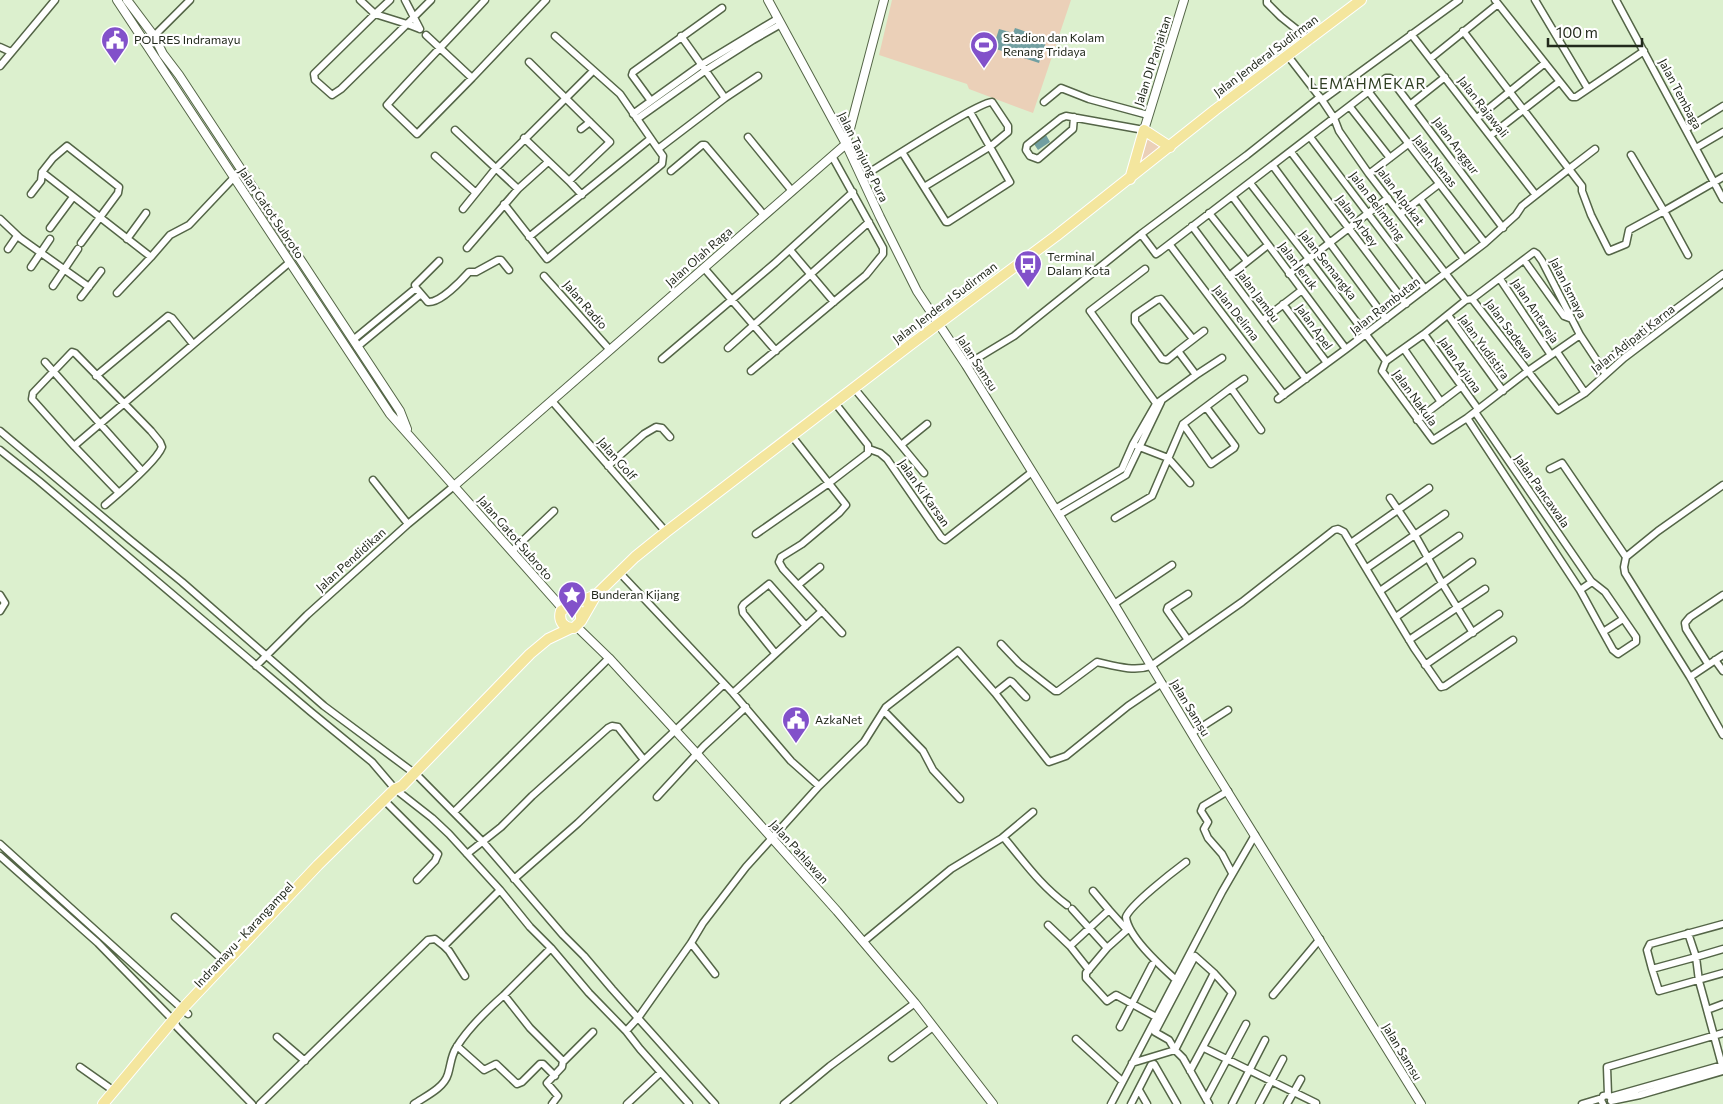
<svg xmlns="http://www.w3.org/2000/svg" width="1723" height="1104" font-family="Commissioner,sans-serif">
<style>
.green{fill:#ebd0b8}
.water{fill:#719fa1}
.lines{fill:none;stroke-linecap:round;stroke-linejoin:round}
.minor-casing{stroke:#546547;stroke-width:9}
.tertiary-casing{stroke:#546547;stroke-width:10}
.primary-casing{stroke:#fff;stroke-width:12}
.minor{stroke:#fff;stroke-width:6}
.tertiary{stroke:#fff;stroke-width:8}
.primary{stroke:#f4e69e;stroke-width:10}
.labels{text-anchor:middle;stroke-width:4.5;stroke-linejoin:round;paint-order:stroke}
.poi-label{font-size:12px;fill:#22291c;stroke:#fff;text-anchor:start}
.street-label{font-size:12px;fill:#22291c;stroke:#fff}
.quarter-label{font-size:15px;letter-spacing:1px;fill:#303f24;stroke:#fff}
</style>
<rect width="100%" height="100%" fill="#dcf0ce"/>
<path class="green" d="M892 0H1071L1033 113 969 89 967 84 879 55Z
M1150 138 1160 145 1159 148 1143 162 1141 161 1147 140Z"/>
<path class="water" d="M1015 28 1047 39 1039 63 993 48 999 29 1013 33Z
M1046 135 1050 142 1038 150 1034 144Z"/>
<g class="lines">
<g class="minor-casing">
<path id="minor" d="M360 0 375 14 314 74 315 80 332 95 341 89 407 24 375 14 390 0
M405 0 420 29
M1267 0V3L1281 17 1310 40
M1495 0 1572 97H1576L1644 51
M1535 0 1588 89
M1616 0 1723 199
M420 29 407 24 431 0
M1411 34 1535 194
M426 35 472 78 417 134 387 105C419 69 453 35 485 0
M154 36 190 0
M555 36 620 94 658 149 725 98 758 76
M681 36 725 98
M0 47 11 52
M1288 56 1322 100 1334 118 1339 131 1369 174 1466 300
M1431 58 1498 4
M529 62 610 142 569 181 582 195
M0 66 55 0
M472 78 546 0
M1368 91 1485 243
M1320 97 1247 155 1141 234 1156 254 1159 252 1386 78H1390L1503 228
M1322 100 1459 0
M651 101 632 75 633 72 722 8
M1044 102 1061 88 1089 99 1148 115
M1411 104 1445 77
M1350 107 1390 158
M633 114 701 65 777 19
M1074 117 1073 129 1038 159 1030 156 1026 150 1027 145 1061 118 1066 116 1144 130
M1477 118 1545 63
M637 119 706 70 753 40 781 24
M581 129 590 122
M1686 129 1723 106
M455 130 518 189
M1491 135 1559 82
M748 137 792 191
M1310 137 1425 289
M524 138 569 181
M1696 148 1723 132
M1595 149 1569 169 1582 186V191L1591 215 1609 251 1626 244 1629 230 1664 211 1631 155
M902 152 946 222H948L1010 182 970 112
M1291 152 1406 304
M435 156 476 193
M1273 166 1386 319
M671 171 702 145H705L764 215
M42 172 53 158 67 146 119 187 118 193 81 243
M1369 174 1408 144
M862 177C880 166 980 101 992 102L1008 126V132L991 146 924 187
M1250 183 1309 259 1386 361
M31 194 41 181 42 172 151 257 170 235 189 225 241 170
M1232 196 1346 349
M1420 199 1464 259
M504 204 547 259 662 164 663 156 658 149
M463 209 496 168 593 71
M1209 213 1247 261
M1400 214 1439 184
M0 219 20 238 89 287
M1192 226 1306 379
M50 228 73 197
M529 237 650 139
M127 239 146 213
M1170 245 1284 395
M467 248 518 189 548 162
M8 249 17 236
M790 250 834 302
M1688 255 1664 211 1723 177
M1524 260 1564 316 1572 319
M439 261 415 285 416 288 428 302C440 303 461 281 469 272H476L498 260H501L509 270
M31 267 50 239
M704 268 776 351
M1145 269 1090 311 1158 406
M1289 274 1388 198
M544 276 610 350
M1229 276 1268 245
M1500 279 1551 355
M53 286 78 249
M117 293 151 257
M81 297 101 271
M1472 299 1558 410 1585 393 1624 358 1723 283
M1283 304 1327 363
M1448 315 1503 391
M1263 320 1302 290
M1424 334 1478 409
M1580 335 1542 261 1537 254 1534 252 1472 299 1466 300 1424 334 1386 361 1382 371 1433 440 1467 418 1528 371 1580 335 1605 373
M353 340 416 288
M357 347 421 294
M728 348 869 222
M1404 349 1441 402
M1178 351 1167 360 1162 359 1135 322V315L1157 300 1161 299 1193 339
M1557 352 1585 393
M662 359 775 263 853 192
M45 362 142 471
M966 365 1014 336 1141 234
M1599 366 1723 274
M751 371 866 275 883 254V248L832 156
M1196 375 1222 358
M96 376 168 316 172 318 193 344
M854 388 924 473
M1231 388 1244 379
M1278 399 1346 349 1485 243 1516 215 1522 206 1569 169 1463 31
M552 401 666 532
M1475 412 1591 581 1605 592 1636 637V642L1618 654 1613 650 1603 632
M1467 418 1580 590 1603 632 1623 619
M1417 420 1462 386
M1183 424 1211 464 1234 448 1235 446 1206 407
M0 431 129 539 182 582 324 706 414 773
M791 435 846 505 839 513 802 544 781 557 779 562 783 569 842 633
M901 445 927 424
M74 446 290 262
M1137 446 1168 458 1190 483
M869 449 880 453 887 459 941 537 945 540 1032 472
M0 450 39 481 311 712 372 762 395 789 432 818 449 834 500 890 530 927 551 948 589 993 626 1031 640 1049 689 1104
M608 466 644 434 656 427 662 428 670 437
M1550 469 1562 463 1626 557 1658 531 1723 485
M373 480 408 524
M1390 498 1415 535 1442 583 1473 633
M105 505C118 494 157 461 162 447L160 442 151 431 75 353 72 352 33 393 32 399 74 446 119 493
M1055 509 1122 469 1133 444 1156 404 1196 375 1178 351 1204 331
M1059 515 1126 475 1161 402
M1115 518 1152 496 1183 424 1231 388 1261 430
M756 534 829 483 868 453V445L835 403
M1351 543 1429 488
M512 551 554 511
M1626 557 1624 567 1625 573 1690 677
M1367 568 1445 514
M619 572 733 693 791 761 819 786 746 867 703 923 691 943 638 1018 626 1031
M798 585 820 567
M1580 590 1592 582
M1380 591 1459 536
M0 595 5 603 0 611
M1114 604 1172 565
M1396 617 1472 562
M1188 640 1167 610 1168 607 1188 594
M1409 640 1485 589
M1001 644 1019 663 1055 691H1058L1097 662C1115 666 1134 672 1151 666L1242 602 1334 530 1338 529 1344 532 1414 648 1441 687 1445 686 1513 640
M775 653 743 613 742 607 744 604 769 584 806 626
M1723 655 1690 677 1723 735
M1715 660 1723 671
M1708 664 1686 629 1685 623 1690 617 1723 595
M1425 665 1499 614
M256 666 307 615 408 524 454 486
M733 693 822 611
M995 693 1010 681 1012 682 1026 697
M884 711 923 751 933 770 960 799
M1192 733 1228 710
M414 772 483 842 563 935 584 956 612 989 715 1104
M819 786 864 742 886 707 958 651 995 693 1049 762 1066 756 1128 706 1162 683
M1228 791 1203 806 1201 811 1208 822 1204 829 1208 838 1222 854 1232 873
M657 797 704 746 746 707
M388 804 438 854 435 861 417 880
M454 812 609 658
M1002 838 1005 839C1025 863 1041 886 1067 905
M0 844 188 1014
M467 854 501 827 532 796 608 728 612 726 618 727 644 760
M0 856 98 943 173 1020 177 1027 252 1104
M514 879 578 823 724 684
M1093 891 1109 910
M1072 909 1107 948
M175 917 226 963
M1048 925 1070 946 1089 970
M1688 933 1696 957 1652 969 1659 991 1723 973
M863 942 951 869 1002 838 1033 812
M691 943 715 974
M444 946 449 951 465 976
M1070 946 1109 910 1127 930 1107 948 1086 973V978L1107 1001 1116 995 1156 1017
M1652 969 1647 950 1650 944 1723 924
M1176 980C1162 967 1128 937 1126 917 1130 905 1174 871 1186 862
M504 995 551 948
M1273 995 1320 939
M1707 1010 1699 981 1696 957 1723 949
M1120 1027 1152 965
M277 1037 305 1061
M1076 1039 1122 1081
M457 1046 484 1070 496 1064 517 1084 522 1082 540 1064H543L555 1076
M1204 1048 1316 1103
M892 1058 933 1027
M563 1062 593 1032
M1132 1063 1175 1050 1214 973
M80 1067 114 1091
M1723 1069 1707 1010 1723 1004
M1190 1071 1232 993 1214 973 1195 956 1155 1032 1169 1040 1175 1050 1183 1058 1209 1104
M1139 1090 1147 1104
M1608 1095 1607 1067 1723 1033
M1610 1097 1723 1065
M1206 1099 1246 1024
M1611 1101 1640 1095 1723 1071
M260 1104 428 940 435 939 444 946 500 890
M414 1104C426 1096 444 1088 448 1074 451 1064 451 1056 456 1048 468 1028 487 1010 504 995L530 1028 563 1061 562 1067 547 1083 558 1096 552 1104
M627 1104 660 1073
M784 1104 830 1066 915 1003
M1111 1104 1222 892 1255 835
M1131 1104 1151 1065 1154 1064 1177 1104
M1232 1104 1265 1040
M1259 1104 1283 1059
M1287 1104 1301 1079
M1582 1104 1602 1098
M1603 1104 1601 1100 1603 1096 1608 1095 1611 1098"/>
</g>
<g class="tertiary-casing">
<path id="tertiary" d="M117 0 390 414 563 609
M127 0 154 36 163 54 179 75 400 411 407 429
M768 0 846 144 880 217 917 291 966 365 1114 604 1201 749 1421 1104
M1144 130 1184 0
M454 486 846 144 884 0
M576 626 609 658 697 754 837 911 915 1003 993 1104"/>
</g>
<g class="primary-casing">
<path id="primary" d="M1130 179 1144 130 1170 147
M569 606 577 608 581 614V621L574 628C564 629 558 621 561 611L569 606 596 595
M581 621 596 595 635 557 666 532 910 345 1056 236 1215 110 1361 0
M103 1104 185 1006 318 865 395 789 402 786 530 654 548 639 571 628"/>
</g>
<use href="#minor" class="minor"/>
<use href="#tertiary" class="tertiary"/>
<use href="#primary" class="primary"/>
</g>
<defs>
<g id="civic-pin" transform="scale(1.4375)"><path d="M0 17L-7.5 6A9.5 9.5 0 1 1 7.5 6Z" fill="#8251ca" stroke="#fff"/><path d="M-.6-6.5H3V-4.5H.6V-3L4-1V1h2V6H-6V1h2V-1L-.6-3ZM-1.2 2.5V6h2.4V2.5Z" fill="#fff"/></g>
<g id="stadium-pin" transform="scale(1.4375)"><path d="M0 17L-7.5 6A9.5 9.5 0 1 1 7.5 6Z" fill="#8251ca" stroke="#fff"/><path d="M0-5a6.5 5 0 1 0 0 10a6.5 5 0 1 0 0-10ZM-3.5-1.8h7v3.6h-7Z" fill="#fff"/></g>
<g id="bus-pin" transform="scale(1.4375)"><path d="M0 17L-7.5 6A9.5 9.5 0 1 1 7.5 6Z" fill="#8251ca" stroke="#fff"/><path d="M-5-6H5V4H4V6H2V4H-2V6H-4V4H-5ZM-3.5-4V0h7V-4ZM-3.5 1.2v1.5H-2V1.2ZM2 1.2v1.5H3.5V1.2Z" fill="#fff"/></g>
<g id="sight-pin" transform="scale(1.4375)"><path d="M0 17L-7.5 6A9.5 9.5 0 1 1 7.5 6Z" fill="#8251ca" stroke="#fff"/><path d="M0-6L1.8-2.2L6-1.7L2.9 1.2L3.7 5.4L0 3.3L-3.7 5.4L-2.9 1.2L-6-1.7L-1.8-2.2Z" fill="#fff"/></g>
</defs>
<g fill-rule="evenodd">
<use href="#civic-pin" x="115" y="40"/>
<use href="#stadium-pin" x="984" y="45"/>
<use href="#bus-pin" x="1028" y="264"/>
<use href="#sight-pin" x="572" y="595"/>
<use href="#civic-pin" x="796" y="720"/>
</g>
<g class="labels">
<g class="poi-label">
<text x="1003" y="42">Stadion dan Kolam<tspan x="1003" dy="14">Renang Tridaya</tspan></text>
<text x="134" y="44">POLRES Indramayu</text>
<text x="1047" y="261">Terminal<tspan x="1047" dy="14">Dalam Kota</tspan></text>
<text x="591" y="599">Bunderan Kijang</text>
<text x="815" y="724">AzkaNet</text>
</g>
<g class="street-label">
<text transform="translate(1266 56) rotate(-37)" y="4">Jalan Jenderal Sudirman</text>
<text transform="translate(1153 61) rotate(-72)" y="4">Jalan DI Panjaitan</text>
<text transform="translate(1680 94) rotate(62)" y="4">Jalan Tembaga</text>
<text transform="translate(1483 107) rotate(52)" y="4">Jalan Rajawali</text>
<text transform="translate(1456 146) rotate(53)" y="4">Jalan Anggur</text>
<text transform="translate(863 157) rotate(64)" y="4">Jalan Tanjung Pura</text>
<text transform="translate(1435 161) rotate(52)" y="4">Jalan Nanas</text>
<text transform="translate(1400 196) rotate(53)" y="4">Jalan Alpukat</text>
<text transform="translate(1377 206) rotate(53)" y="4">Jalan Belimbing</text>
<text transform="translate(271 213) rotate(56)" y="4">Jalan Gatot Subroto</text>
<text transform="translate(1357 221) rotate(53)" y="4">Jalan Arbey</text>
<text transform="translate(699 257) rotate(-41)" y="4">Jalan Olah Raga</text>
<text transform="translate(1328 265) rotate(52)" y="4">Jalan Semangka</text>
<text transform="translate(1298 266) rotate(53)" y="4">Jalan Jeruk</text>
<text transform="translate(1568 288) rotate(63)" y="4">Jalan Ismaya</text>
<text transform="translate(1258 296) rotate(53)" y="4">Jalan Jambu</text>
<text transform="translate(945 303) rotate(-37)" y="4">Jalan Jenderal Sudirman</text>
<text transform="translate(585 305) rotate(49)" y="4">Jalan Radio</text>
<text transform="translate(1385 306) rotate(-38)" y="4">Jalan Rambutan</text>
<text transform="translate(1535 311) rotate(56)" y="4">Jalan Antareja</text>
<text transform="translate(1236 313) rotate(52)" y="4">Jalan Delima</text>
<text transform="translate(1314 327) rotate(54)" y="4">Jalan Apel</text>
<text transform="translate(1509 329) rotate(53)" y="4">Jalan Sadewa</text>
<text transform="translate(1633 339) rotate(-38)" y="4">Jalan Adipati Karna</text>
<text transform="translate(1484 347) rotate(54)" y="4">Jalan Yudistira</text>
<text transform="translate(977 363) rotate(57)" y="4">Jalan Samsu</text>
<text transform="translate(1460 365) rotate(55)" y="4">Jalan Arjuna</text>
<text transform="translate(1415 398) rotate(54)" y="4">Jalan Nakula</text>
<text transform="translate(617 459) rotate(49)" y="4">Jalan Golf</text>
<text transform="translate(1542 491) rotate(55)" y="4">Jalan Pancawala</text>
<text transform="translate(924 493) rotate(55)" y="4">Jalan Ki Karsan</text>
<text transform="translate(515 538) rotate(49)" y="4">Jalan Gatot Subroto</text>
<text transform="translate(351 560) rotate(-42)" y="4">Jalan Pendidikan</text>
<text transform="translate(1190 708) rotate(59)" y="4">Jalan Samsu</text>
<text transform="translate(799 852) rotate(48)" y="4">Jalan Pahlawan</text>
<text transform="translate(244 935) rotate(-47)" y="4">Indramayu - Karangampel</text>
<text transform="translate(1402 1052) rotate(59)" y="4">Jalan Samsu</text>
</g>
<g class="quarter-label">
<text x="1368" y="89">LEMAHMEKAR</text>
</g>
</g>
<path d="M1548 38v8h94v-8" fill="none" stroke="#22291c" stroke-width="2.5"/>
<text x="1556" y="38" font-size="15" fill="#22291c" stroke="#ffffff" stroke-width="4" paint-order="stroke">100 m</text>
</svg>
